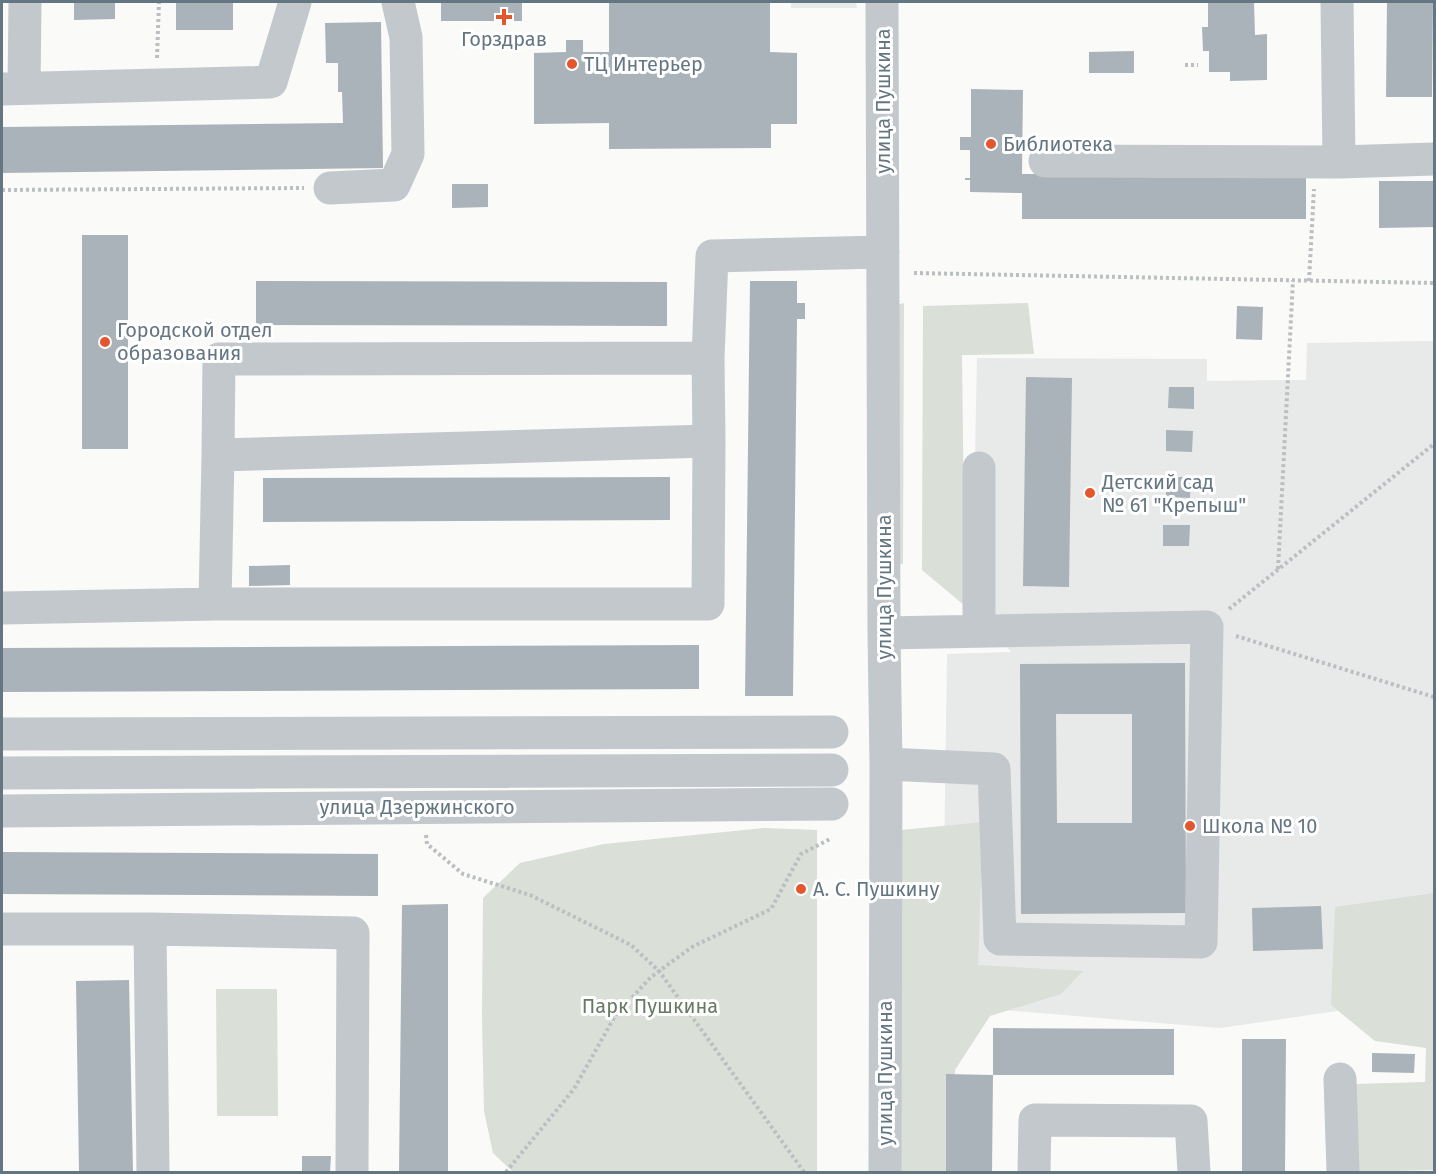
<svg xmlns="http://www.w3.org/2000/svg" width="1436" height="1174" font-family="'Fira Sans',sans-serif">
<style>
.built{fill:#e8e9e9}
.green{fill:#dadfd7}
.building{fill:#aab3b9;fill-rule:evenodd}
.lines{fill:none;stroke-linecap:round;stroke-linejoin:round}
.path{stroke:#bbbfc2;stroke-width:4;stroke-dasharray:3 3;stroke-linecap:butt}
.minor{stroke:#c3c8cc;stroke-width:33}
.poi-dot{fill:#e4572e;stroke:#fff;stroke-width:2}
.labels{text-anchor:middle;stroke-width:6;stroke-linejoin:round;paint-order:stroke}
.poi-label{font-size:20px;fill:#657683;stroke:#fff;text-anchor:start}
.street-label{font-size:20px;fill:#657683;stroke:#fff}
.park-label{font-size:20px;fill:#687a64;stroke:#fff}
</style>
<rect width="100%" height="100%" fill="#fafaf8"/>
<path class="built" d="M791 2H856L857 8H791Z
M1434 341V997L1220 1028 942 1005 947 654 1011 652 972 604 977 358 1207 359V381L1306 380 1307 343Z"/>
<path class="green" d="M904 303 903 564 883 566 889 307Z
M1028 303 1034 354 962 355 965 606 922 570 923 306Z
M983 822 978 965 1083 971 1061 994 990 1016 955 1070 953 1172H897L901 830Z
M764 828 817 830V1172H513L493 1153 484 1111 482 1018 483 898 520 863 604 844Z
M1434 893V1170L1357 1172 1355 1084 1425 1082 1426 1048 1375 1041 1331 1005 1335 907Z
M216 989H277L278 1116H217Z"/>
<path class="building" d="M74 2H115V19L74 20Z
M176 2H233V30H176Z
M441 2H522V21H441Z
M609 2H770V52L797 53V124H771V148L609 149V123L534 124V53L566 52V40H583V52H609Z
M1208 2H1254L1255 35 1267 34V80L1230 81V72H1209V51H1203L1202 27H1208Z
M1387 2H1433L1432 97H1386Z
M381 22 383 168 2 173V127L343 123 342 92H338V63H326L325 23Z
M1134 51V73H1089V52Z
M971 89 1023 90 1022 174H1306V219H1022V193L970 192V180H965V178H970V150H960V137H971Z
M1379 181H1434V227L1379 228Z
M452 184H488V207L452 208Z
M82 235H128V449H82Z
M256 281 667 282V326L256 325Z
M750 281H797V303H805V319H797L793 696H745Z
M1237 306 1263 307 1262 340 1236 339Z
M1026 377 1072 378 1069 587 1023 586Z
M1169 387H1194V409L1168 408Z
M1166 430 1193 431 1192 452 1166 451Z
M670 477V520L263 522V478Z
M1166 477H1191L1190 498 1166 497Z
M1163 525H1190L1189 546H1163Z
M290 565V585L249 586V566Z
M699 645V689L2 692V648Z
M1185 663 1186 913 1021 914 1020 664ZM1056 714H1132V823H1057Z
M2 852 378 854V896L2 894Z
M448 904V1172H399L402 905Z
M1321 906 1323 949 1253 951 1252 908Z
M129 980 133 1172H79L76 981Z
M993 1028 1174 1029V1075H993Z
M1242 1039H1286L1285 1172H1242Z
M1372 1053 1415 1054 1414 1073 1372 1072Z
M946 1074 993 1075 992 1172H946Z
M302 1156H331L330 1172H302Z"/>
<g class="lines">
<path class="path" d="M157 58 159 2
M1185 65H1198
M2 190 304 188
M914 273 1434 283
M1309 281 1314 189
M1278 569 1293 280
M1229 609 1434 444
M1236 636 1434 697
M426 835 427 844 463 874 530 895 631 945 659 971 804 1172
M506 1172 574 1089 615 1016 651 977 692 947 771 909 801 854 832 838"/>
<path class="minor" d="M882 2 884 633 886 764 885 1172
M24 88 25 2
M2 89 271 82 295 2
M1045 161 1339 162 1337 2
M1339 162 1434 159
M330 188 394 185 408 154 406 37 398 2
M218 455 219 359 708 358
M215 604H708L709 441
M2 608 215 604 218 455 709 441 708 358 712 256 883 252
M979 630V468
M884 633 1207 627 1201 942 1000 939 994 769 886 764
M2 734 832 732
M2 773 832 770
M2 811 832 804
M2 929H150L153 1172
M150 929 353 933 352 1172
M1340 1079 1343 1172
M1034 1172 1035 1120 1191 1121 1194 1172"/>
</g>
<g class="poi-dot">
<path d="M501 8h6v6h6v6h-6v6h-6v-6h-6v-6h6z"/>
<circle cx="572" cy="64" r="6"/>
<circle cx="991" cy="144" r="6"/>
<circle cx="105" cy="342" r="6"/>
<circle cx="1090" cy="493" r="6"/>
<circle cx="1190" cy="826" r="6"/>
<circle cx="801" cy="889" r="6"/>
</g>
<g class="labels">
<g class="poi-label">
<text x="504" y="46" text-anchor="middle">Горздрав</text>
<text x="584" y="71">ТЦ Интерьер</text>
<text x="1003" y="151">Библиотека</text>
<text x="117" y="337">Городской отдел<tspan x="117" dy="23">образования</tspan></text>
<text x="1102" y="489">Детский сад<tspan x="1102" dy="23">№ 61 "Крепыш"</tspan></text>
<text x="1202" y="833">Школа № 10</text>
<text x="813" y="896">А. С. Пушкину</text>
</g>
<g class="street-label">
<text transform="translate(883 101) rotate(-90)" y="7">улица Пушкина</text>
<text transform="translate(884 587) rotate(-90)" y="7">улица Пушкина</text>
<text x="417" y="814">улица Дзержинского</text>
<text transform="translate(885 1073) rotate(-90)" y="7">улица Пушкина</text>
</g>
<g class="park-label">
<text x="650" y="1013">Парк Пушкина</text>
</g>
</g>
<rect width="1436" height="1174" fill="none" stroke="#657683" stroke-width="6"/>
</svg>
